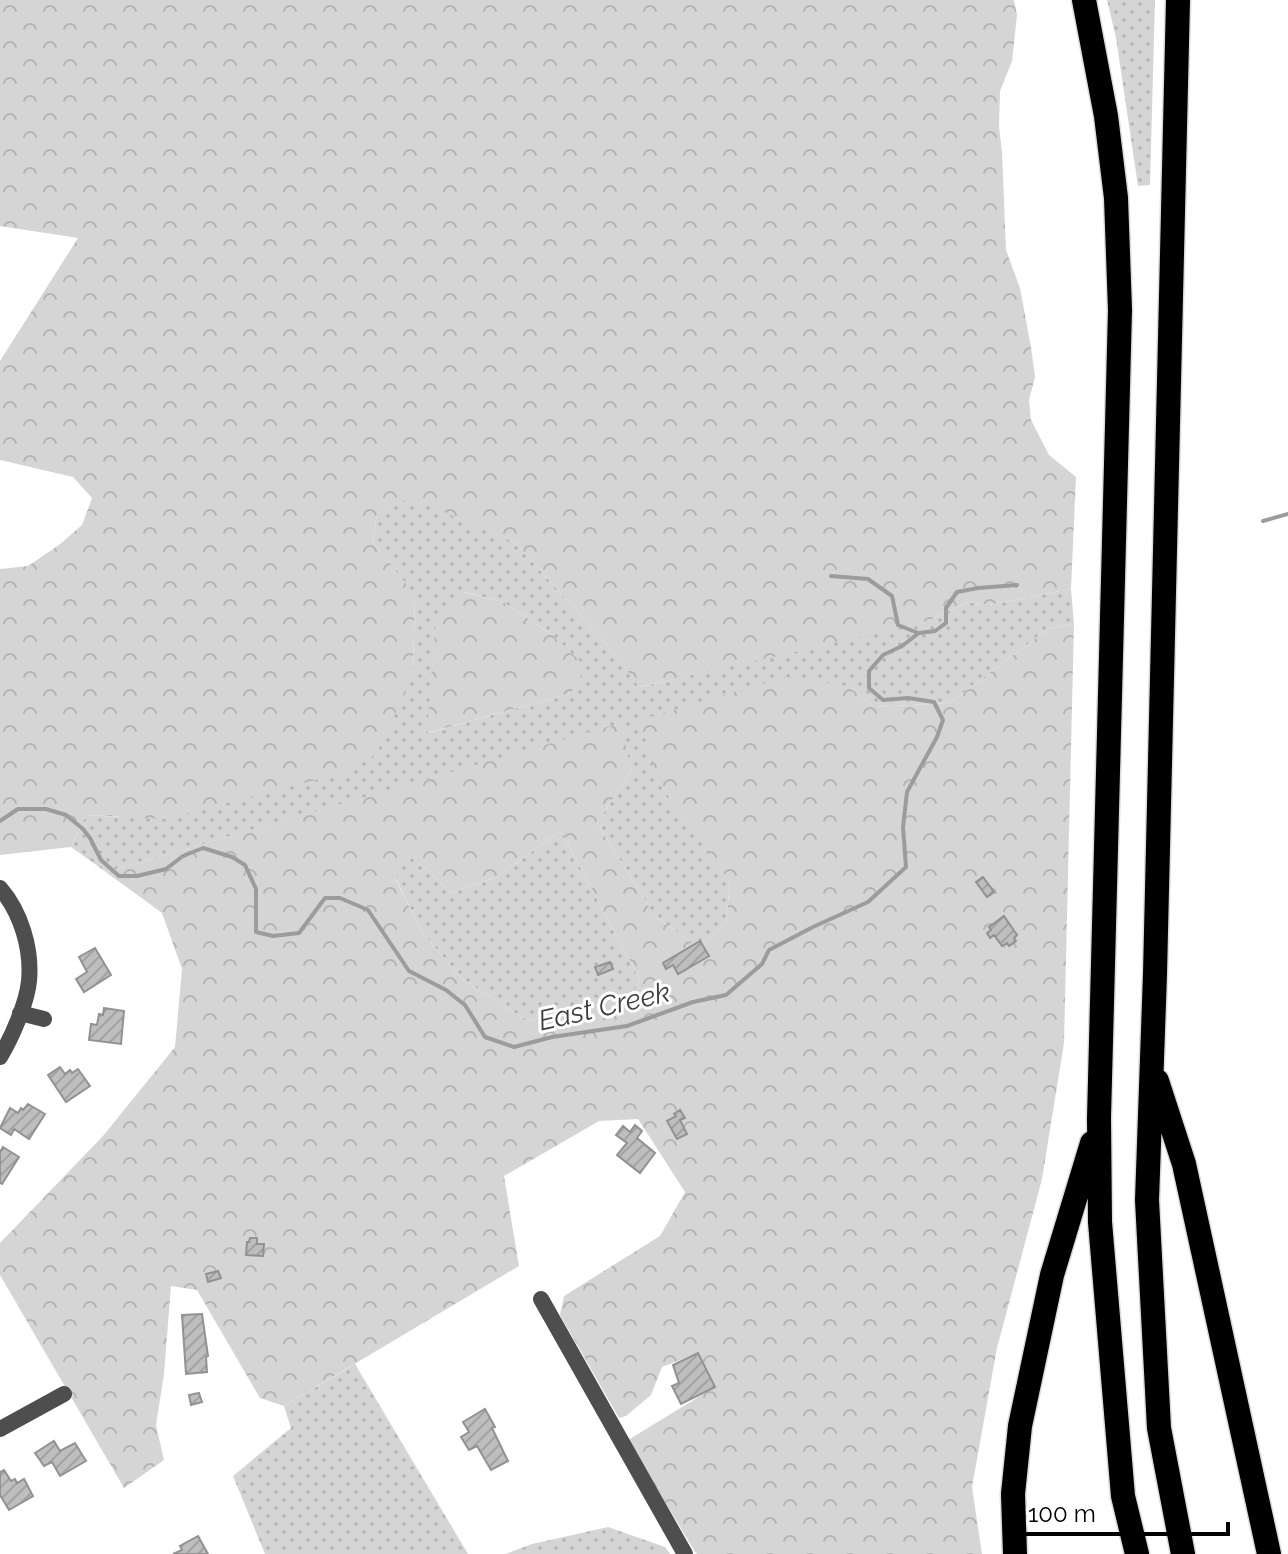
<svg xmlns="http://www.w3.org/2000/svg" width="1288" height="1554" font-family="Raleway,sans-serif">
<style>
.grass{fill:url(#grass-dots);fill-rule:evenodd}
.forest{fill:url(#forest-crowns);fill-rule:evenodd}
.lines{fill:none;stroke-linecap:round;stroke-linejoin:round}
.stream{stroke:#9c9c9c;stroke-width:4}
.building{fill:url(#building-hatch);stroke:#929292;stroke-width:2}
.highway-casing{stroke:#dbdbdb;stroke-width:27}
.street{stroke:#4e4e4e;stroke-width:16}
.highway{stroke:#000;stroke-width:24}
.labels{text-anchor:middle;stroke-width:6;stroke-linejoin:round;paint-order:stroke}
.water-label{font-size:28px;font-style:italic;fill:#3d3d3d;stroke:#fff}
</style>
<defs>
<pattern id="grass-dots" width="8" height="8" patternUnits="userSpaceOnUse" patternTransform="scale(2)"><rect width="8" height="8" fill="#d5d5d5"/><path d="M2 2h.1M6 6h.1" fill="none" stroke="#b5b5b5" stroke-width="1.8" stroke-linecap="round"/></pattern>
<pattern id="forest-crowns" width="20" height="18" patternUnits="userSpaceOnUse" patternTransform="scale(2)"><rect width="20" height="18" fill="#d5d5d5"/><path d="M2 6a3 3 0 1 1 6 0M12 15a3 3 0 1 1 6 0" fill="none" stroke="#b5b5b5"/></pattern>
<pattern id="building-hatch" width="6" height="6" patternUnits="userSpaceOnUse" patternTransform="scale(2)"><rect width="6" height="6" fill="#bebebe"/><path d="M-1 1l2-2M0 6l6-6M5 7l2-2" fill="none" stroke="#a2a2a2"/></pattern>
</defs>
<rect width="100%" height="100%" fill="#fff"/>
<path class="grass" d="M1107 0H1155L1150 185 1138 186 1116 38Z
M411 497 516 543 615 654 640 687 932 619 968 602 988 605 1071 589 1074 623 1048 629 949 703 874 707 848 686 657 780 730 881 726 923 700 949 654 915 597 823 631 771 620 724 106 872 71 847 86 815 118 817 413 676 415 596 373 542 377 513ZM463 592 503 602 554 636 571 693 428 733 435 629Z
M561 831 640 980 632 995 565 1015 527 1021 461 978 422 932 396 879 404 852 429 871 451 893 496 877Z
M355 1364 468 1554H265L233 1476 291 1428 284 1406Z
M608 1527 665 1547 670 1554H505L532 1544Z"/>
<path class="forest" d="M0 0H1014L1017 15 1012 61 1000 91 999 127 1002 152 1006 250 1020 288 1031 347 1035 377 1029 400 1031 420 1049 455 1076 477 1071 589 988 605 968 602 932 619 875 634 639 687 615 654 516 543 411 498 377 513 373 542 415 595 413 676 377 753 351 771 165 819 86 815 71 847 0 855V569L28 566 59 545 82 525 92 498 73 477 0 460V361L78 238 0 226Z
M462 592 503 602 554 636 586 667 571 693 427 733 435 628Z
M1074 623 1064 1043 1042 1179 997 1348 972 1487 982 1554H697L695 1552 628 1440 710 1390 693 1355 662 1367 651 1395 626 1416 619 1418 560 1315 564 1296 660 1236 685 1192 638 1119 599 1121 504 1176 519 1266 284 1406 260 1398 197 1290 171 1286 164 1374 156 1425 164 1460 124 1488 0 1275V1243L103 1136 175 1047 182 969 162 913 106 872 621 723 631 771 597 823 654 915 700 949 726 923 730 882 657 780 640 720 786 677 848 686 874 707 949 703 1048 629ZM561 831 640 980 632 995 565 1015 527 1021 461 978 422 932 396 880 405 853 429 871 451 893 496 877Z"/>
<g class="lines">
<path class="stream" d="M1263 521 1288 514
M831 576 868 579 892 596 898 625 918 633
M0 821 18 809H46L66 815 83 829 90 838 101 860 119 876H137L166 869 183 856 203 848 232 857 245 865 256 889V932L273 936 299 933 325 898H340L368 910 409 971 446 990 465 1005 485 1037 514 1047 552 1037 627 1026 693 1002 726 995 762 964 769 950 813 927 868 902 906 867 903 827 907 792 937 737 943 720 934 702 908 698 883 700 869 688V671L883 655 902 646 919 633 935 631 946 623V608L957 592 978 588 1017 585"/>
</g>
<path class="building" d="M983 877 994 892 987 897 976 882Z
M1004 916 1017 935 1014 938 1016 941 1009 946 1007 943 1002 946 994 935 990 938 987 933 991 930 989 927Z
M700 941 709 956 678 974 673 965 666 969 663 963Z
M95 948 111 975 84 992 76 979 87 972 79 957Z
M610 962 613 969 598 975 595 967Z
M104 1008 124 1011 121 1044 89 1040 91 1024 97 1025 99 1014 103 1015Z
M60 1067 65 1074 70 1070 72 1073 78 1069 90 1086 66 1102 48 1075Z
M28 1104 45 1114 29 1139 14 1129 11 1135 0 1128 10 1108 18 1113 21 1108 23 1110Z
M680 1110 685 1118 680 1120 687 1134 677 1139 667 1121 676 1116 674 1114Z
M635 1125 642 1131 637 1138 655 1153 640 1173 617 1155 627 1143 616 1135 623 1126 630 1132Z
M3 1147 19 1157 2 1184 0 1183V1152Z
M250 1238H257V1244H264L263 1256 246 1255 247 1242H249Z
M218 1271 221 1278 208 1282 206 1274Z
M202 1314 208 1356 206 1357 207 1372 186 1374 182 1315Z
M698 1353 715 1387 681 1404 672 1386 679 1383 673 1365Z
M199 1393 202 1402 191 1405 189 1395Z
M485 1409 495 1427 492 1428 508 1461 491 1470 477 1446 469 1450 461 1437 469 1432 463 1422Z
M54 1441 60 1451 75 1443 86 1461 60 1476 52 1462 44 1466 35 1453Z
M4 1470 11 1481 15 1479 17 1483 24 1479 33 1496 9 1510 0 1495V1472Z
M198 1536 208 1554H173L182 1550 180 1546Z"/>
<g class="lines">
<g class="highway-casing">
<path id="highway" d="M1084 0 1106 116 1116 198 1120 310 1099 1118 1100 1222 1123 1496 1137 1554
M1178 0 1155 974 1147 1200 1159 1428 1183 1554
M1157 1081 1184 1164 1269 1554
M1015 1554 1013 1494 1020 1426 1052 1275 1092 1143"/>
</g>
<path class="street" d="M0 888C21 912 32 949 29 981 27 1003 11 1039 0 1057
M20 1013 44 1019
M541 1299 685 1554
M0 1429 64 1394"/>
<use href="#highway" class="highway"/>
</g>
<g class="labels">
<g class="water-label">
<text transform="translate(604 1006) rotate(-13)" y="10">East Creek</text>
</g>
</g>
<path d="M1016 1522v12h212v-12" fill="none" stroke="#000000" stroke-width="4"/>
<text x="1028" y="1522" font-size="24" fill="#000000" stroke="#ffffff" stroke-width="6" paint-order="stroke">100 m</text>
</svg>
